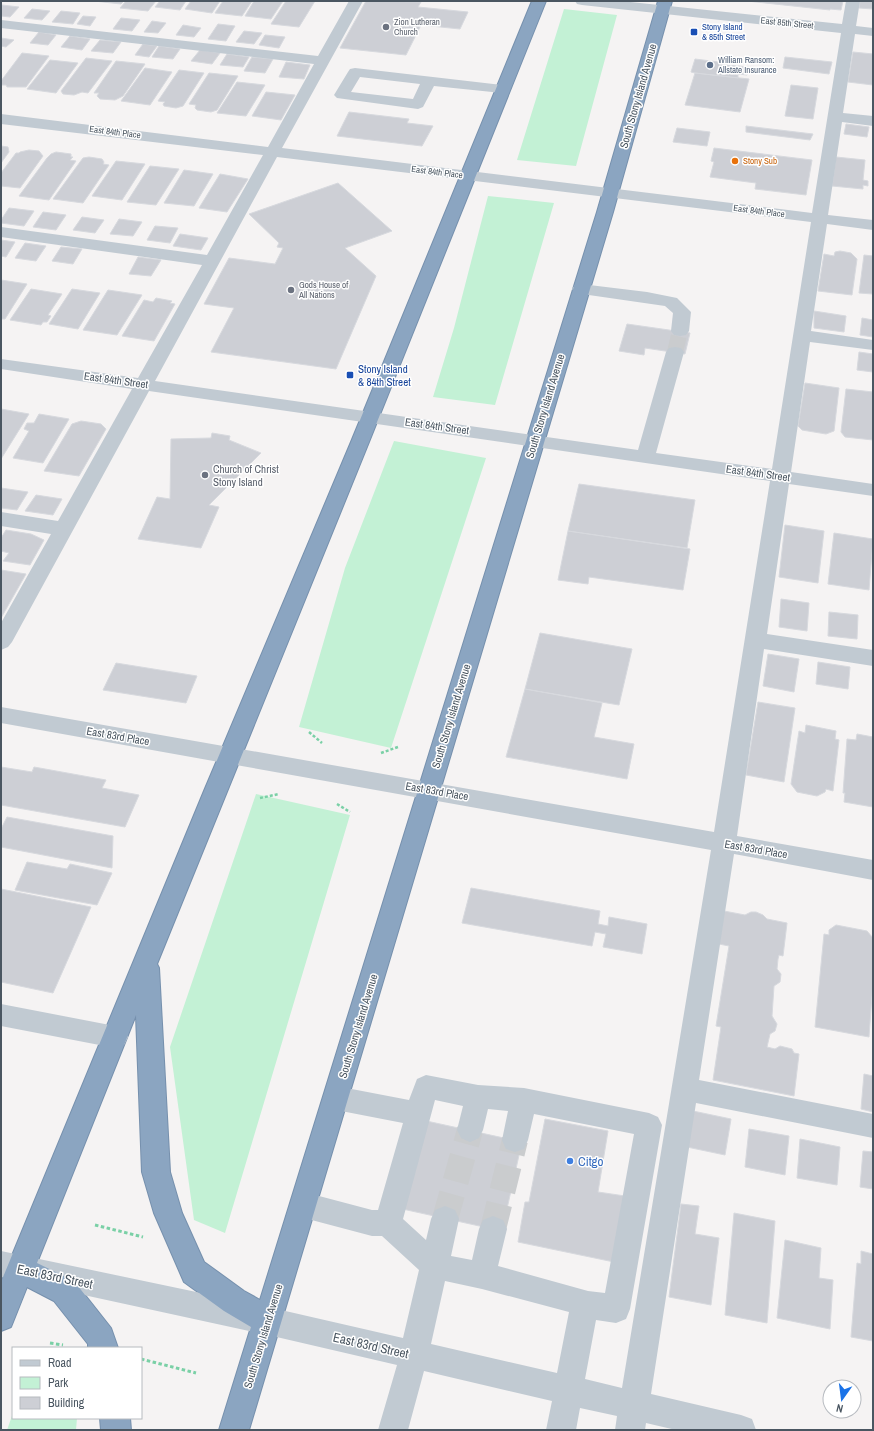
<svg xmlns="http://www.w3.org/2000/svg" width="874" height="1431" font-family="'Archivo Narrow',sans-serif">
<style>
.green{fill:#c3f1d5}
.building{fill:#cdcfd5;stroke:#d7d9de}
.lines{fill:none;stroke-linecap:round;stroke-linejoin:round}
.minor-tunnel-far1{stroke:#caccce;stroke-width:16;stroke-dasharray:16 8;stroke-linecap:butt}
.minor-tunnel{stroke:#caccce;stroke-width:26;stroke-dasharray:26 13;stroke-linecap:butt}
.highway-casing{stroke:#7690ad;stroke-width:2}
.path-far1{stroke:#7ad0a6;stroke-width:2.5;stroke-dasharray:3 2;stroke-linecap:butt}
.path{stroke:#7ad0a6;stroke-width:3;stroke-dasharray:3.5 2.5;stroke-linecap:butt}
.minor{fill:#c1cad2;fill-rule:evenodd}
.highway{fill:#8ba5c1;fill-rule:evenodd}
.worship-dot{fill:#6b7280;stroke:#fff;stroke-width:1.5}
.transit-dot{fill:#1a4fb4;stroke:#fff;stroke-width:1.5}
.service-dot{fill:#5c6f8a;stroke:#fff;stroke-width:1.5}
.food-dot{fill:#e8710a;stroke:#fff;stroke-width:1.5}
.shop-dot{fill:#3f7fe0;stroke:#fff;stroke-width:1.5}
.labels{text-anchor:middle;stroke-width:3;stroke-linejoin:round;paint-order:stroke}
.far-worship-label{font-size:9px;fill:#5b616d;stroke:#fff;text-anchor:start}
.far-street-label{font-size:9px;fill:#4a5661;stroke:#fff}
.far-transit-label{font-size:9px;fill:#164399;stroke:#fff;text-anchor:start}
.far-service-label{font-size:9px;fill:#4e5e75;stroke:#fff;text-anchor:start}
.far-food-label{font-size:9px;fill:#c56008;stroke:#fff;text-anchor:start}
.street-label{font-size:11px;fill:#4a5661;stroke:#fff}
.transit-label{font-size:11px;fill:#164399;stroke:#fff;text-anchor:start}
.worship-label{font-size:11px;fill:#5b616d;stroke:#fff;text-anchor:start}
.near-shop-label{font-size:13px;fill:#366cbe;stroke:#fff;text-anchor:start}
.near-street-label{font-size:13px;fill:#4a5661;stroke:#fff}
</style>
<rect width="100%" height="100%" fill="#f5f3f3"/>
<path class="green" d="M564 9 617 15 576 166 517 160Z
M488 196 554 203 495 405 433 397 454 328Z
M394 441 486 458 391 748 299 727 345 568Z
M256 794 350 815 225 1233 194 1220 170 1047Z
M13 1413V1418H77L76 1430H7Z"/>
<path class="building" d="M94 1H124L121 4Z
M126 1H156L148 11 120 8Z
M160 1H186L180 10 155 7Z
M191 1H220L212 13 185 9Z
M223 1H252L242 16 215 13Z
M254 1H283L271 19 245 16Z
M286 1H315L299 27 271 24Z
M366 1 421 2 418 7 468 12 460 29 421 25 406 55 340 48Z
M747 1H843L841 10 830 9V10Z
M860 1H873V9L859 8Z
M2 5 19 7 10 17 1 16Z
M32 9 50 11 42 20 24 18Z
M61 11 80 13 73 24 52 22Z
M83 16 96 17 90 26 77 24Z
M121 18 140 20 132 31 113 29Z
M152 21 166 23 158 33 144 32Z
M218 24 235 26 226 41 208 39Z
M183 25 201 28 194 37 176 35Z
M244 31 262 33 254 44 236 42Z
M39 32 56 35 48 45 30 43Z
M265 35 285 37 279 48 259 45Z
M70 36 90 39 82 50 61 47Z
M1 38 14 40 6 47 1 46Z
M100 40 121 42 113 53 91 51Z
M143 44 157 46 149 57 135 55Z
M159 46 180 49 173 59 152 57Z
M200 50 220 53 212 64 191 61Z
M853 52 873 54V85L848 82Z
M22 53 49 56 26 87H7L6 85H1V81Z
M227 54 249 57 243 67 220 65Z
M252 57 273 59 265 73 244 71Z
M785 57 832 62 829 74 783 68Z
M86 58 112 61 88 93 82 92 74 95 63 94 61 91Z
M695 59 727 63V65L749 67 747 75 738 74V78L695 73 691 72Z
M50 60 78 63 56 93 27 89Z
M116 61 145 64 123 96 115 100 100 99 97 96 99 93H94Z
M286 62 310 65 304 79 279 77Z
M145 68 172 72 150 105 121 101Z
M179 70 204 73 183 106 176 108 164 106 163 104 165 102 158 101Z
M209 73 238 76 217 110 211 112 197 110 195 108 196 105 189 104Z
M695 73 749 79 740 112 685 105Z
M237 82 265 85 246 116 217 113Z
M791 85 818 88 813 119 785 116Z
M266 92 295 95 281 120 252 116Z
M349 112 409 119 407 123 433 126 422 146 337 136Z
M846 124 869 127 867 137 844 134Z
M746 126 813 134 810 140 746 132Z
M677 128 710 132 707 146 673 142Z
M1 146 8 147 9 152 1 163Z
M714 148 812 160 806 195 755 189 756 183 710 177 714 162 711 161Z
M29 150 39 151 43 156 20 188 1 186V173L16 153H19L20 152Z
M56 152 71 154V157H73L70 160 76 161 49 200 19 196 47 158 51 154Z
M89 157 102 159 104 162 103 164 109 165 83 203 53 199 80 162 83 158Z
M836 157 865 160 863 180 868 181V186L863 185V189L832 186Z
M116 161 145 164 122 200 92 196Z
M150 166 179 169 156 205 127 202Z
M184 170 213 174 194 206 164 203Z
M220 174 248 179 227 212 199 208Z
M338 183 392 231 345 248 376 276 336 369 211 352 234 308 204 304 229 258 275 264 283 248 277 247 279 243 249 214Z
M9 208 34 211 24 226 1 223V220Z
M43 212 66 215 56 230 33 227Z
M82 217 104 220 95 233 73 230Z
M119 219 142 222 133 236 110 234Z
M155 226 178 228 170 243 147 240Z
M180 234 208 238 201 250 173 246Z
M1 240 15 242 6 257 1 256Z
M25 243 46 246 36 261 15 258Z
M61 247 82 249 73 264 52 261Z
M840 251 851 253 857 259 852 295 818 291 824 254 834 256 835 252Z
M864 255 873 256V294L859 293Z
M138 257 161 260 151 276 129 274Z
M1 280 27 284 5 319H1Z
M31 289 62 294 48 315 51 316 47 322H43L41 325 10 320Z
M72 289 100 293 78 329 49 324Z
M108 290 142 295 117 335 83 330Z
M156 298 172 301 170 303 175 304 154 341 122 336 144 300 153 302Z
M814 311 846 316 844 332 814 328Z
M862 318 873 320V337L860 335Z
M627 324 690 333 685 354 645 348 644 355 619 351Z
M859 352 873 354V372L857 370Z
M805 383 839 388 834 431 826 434 802 430 798 426Z
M846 389 873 392V440L845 437 841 432Z
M1 409 29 414 1 459Z
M39 414 69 419 43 463 13 458 29 431 24 429 27 423H34Z
M81 421 101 424 106 429 79 476 44 471 72 424Z
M212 433 230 436 229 440 261 453 209 505 219 507 201 548 138 539 157 497 170 499 171 439 211 438Z
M579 484 695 500 687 548 568 531Z
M1 488 28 492 17 510 1 508Z
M36 495 62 499 53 515 25 511Z
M785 525 824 531 818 583 779 577Z
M6 530 31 534 44 540 30 565 3 561 9 553 1 551V538Z
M568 531 690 549 683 590 589 577 588 584 558 580Z
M834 533 873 539 869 590 828 584Z
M1 570 26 574 1 618Z
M781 599 809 603 807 631 779 627Z
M829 612 858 615 857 639 828 636Z
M540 633 632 649 619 705 525 689Z
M768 654 799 659 794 692 763 686Z
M818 662 850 667 848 689 816 684Z
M116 663 197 676 186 703 103 690Z
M525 689 602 703 594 737 634 744 627 779 506 757Z
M758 702 795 708 784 782 746 775Z
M806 725 836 731 835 739 839 740 833 791 826 789 825 792 817 796 797 792 791 784 799 731 805 733Z
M857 734 873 737V807L844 802 845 793H843L847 739 856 740Z
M1 767 32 772 34 767 106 780 102 788 139 795 125 827 1 805Z
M7 817 113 836 112 868 1 847V829Z
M27 862 67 869 70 864 112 873 97 905 15 890Z
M471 888 600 911 598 924 608 926 609 917 647 924 642 954 603 947 606 934 595 932 592 946 462 923Z
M1 889 91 907 53 993 1 982Z
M724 911 745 915 751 912H756L763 915 767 919 787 923 783 956 779 955 778 959 777 969 781 974 780 982 774 986 772 1016 777 1024 775 1031 770 1034 767 1047 775 1049 780 1046 792 1049 794 1053 799 1054 794 1096 713 1080 721 1027 716 1026 729 946 719 944Z
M836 925 867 931 873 938V982L869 1037 815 1027 824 934 829 935V930Z
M864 1074 873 1076V1112L861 1109Z
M693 1111 731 1119 725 1155 687 1147Z
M545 1119 608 1131 598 1192 625 1196 614 1262 518 1242 525 1202H529Z
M422 1120 522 1142 502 1231 398 1208Z
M749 1129 789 1136 785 1175 745 1167Z
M800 1139 840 1147 837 1185 797 1178Z
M863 1151 873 1152V1189L860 1187Z
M681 1204 699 1206 695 1234 719 1238 711 1305 669 1297Z
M734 1213 775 1221 767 1323 725 1315Z
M785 1240 821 1248 819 1278 833 1280 830 1329 777 1318Z
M861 1251 873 1254V1341L851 1337 857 1263 861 1264Z"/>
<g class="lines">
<path class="minor-tunnel-far1" d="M675 352 680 331"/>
<path class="minor-tunnel" d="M445 1219 470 1130
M493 1229 515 1140"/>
<g class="highway-casing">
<path id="highway" d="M532 1H546L369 442 157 964 159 968 170 1172 182 1213 204 1262 244 1291 260 1300 597 212 658 1H672L613 212 249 1430H219L251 1327 224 1311 184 1282 154 1213 142 1172 136 1015 37 1263 74 1281 111 1328 118 1348H88V1344L54 1301 27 1287 11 1327 1 1331V1282L204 791 351 442Z
M100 1418H130L131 1430H101Z"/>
</g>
<path class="path-far1" d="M309 732 322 743
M381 753 398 747
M260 798 279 794
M337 804 350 812"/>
<path class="path" d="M95 1225 143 1237
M50 1343 63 1345
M141 1359 196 1373"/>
<path class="minor" d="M349 1H363L282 148 812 213 841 33 582 5 577 4 575 1H621L842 24 846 1H860L856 26 873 28V36L855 34 843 113 873 116V126L842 122 828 215 873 220V230L827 224 811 331 873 340V350L810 342 791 472 873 484V496L789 484 767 634 873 650V666L764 649 737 836 873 860V880L734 854 699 1080 873 1114V1138L696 1103 651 1394 741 1415 752 1419 756 1430H676L646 1423 645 1430H615L617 1416 580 1408 576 1430H546L552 1401 424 1371 408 1430H378L397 1365 268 1335 1 1277V1251L268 1307 403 1338 419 1270 382 1236H372L304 1218 294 1214 290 1205 294 1196 304 1192 372 1210H378L403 1123 336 1110 327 1106 323 1098 327 1090 336 1086 409 1100 417 1079 426 1075 478 1085 524 1088 649 1113 658 1117 662 1125 630 1309 626 1319 616 1323 596 1320 585 1379 622 1388 711 850 1 723V707L714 832 770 481 149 391 12 642 8 647 1 650V623L51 534 1 526V512L58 521 132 389 1 369V359L138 378 202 265 1 237V227L207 255 263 155 1 124V114L268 147 314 64 1 28V20L318 56ZM277 157 811 222 772 469 656 453 684 352 681 348 675 347 669 348 666 352 638 450 155 381ZM435 1100 463 1106 457 1130 461 1138 470 1142 479 1138 483 1130 488 1109 508 1111 502 1140 506 1149 515 1152 524 1149 528 1140 534 1114 634 1134 605 1293 588 1291 498 1266 507 1229 503 1220 493 1216 483 1220 479 1229 472 1260 451 1256 459 1219 455 1210 445 1206 435 1210 431 1219 426 1240 403 1219ZM445 1281 482 1289 569 1312 557 1373 431 1344Z
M355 68 502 85 507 86 509 89 507 92 502 93 434 86 423 107 418 109 337 98 334 95 348 72 350 69ZM360 77 420 84 413 99 351 92Z
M581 284 647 292 677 298 691 312 689 331 686 335 680 336 674 335 671 331 673 313 665 306 575 293 572 289 575 285Z
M1 1004 115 1026 124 1029 128 1037 124 1045 115 1048 1 1026Z"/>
<use href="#highway" class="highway"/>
</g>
<g class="worship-dot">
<circle cx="386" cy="27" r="4"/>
<circle cx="291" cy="290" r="4"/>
<circle cx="205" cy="475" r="4"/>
</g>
<g class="transit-dot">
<rect x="690" y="28" width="8" height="8" rx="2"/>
<rect x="346" y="371" width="8" height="8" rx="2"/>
</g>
<circle class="service-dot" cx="710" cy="65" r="4"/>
<circle class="food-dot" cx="735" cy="161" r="4"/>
<circle class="shop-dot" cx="570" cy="1161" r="4"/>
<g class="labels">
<g class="far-worship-label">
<text x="394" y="25">Zion Lutheran<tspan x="394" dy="10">Church</tspan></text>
<text x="299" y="288">Gods House of<tspan x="299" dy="10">All Nations</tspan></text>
</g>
<g class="far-street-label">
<text transform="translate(787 23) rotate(6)" y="3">East 85th Street</text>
<text transform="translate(115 132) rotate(7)" y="3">East 84th Place</text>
<text transform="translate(437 172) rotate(7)" y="3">East 84th Place</text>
<text transform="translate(759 211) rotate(7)" y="3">East 84th Place</text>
</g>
<g class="far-transit-label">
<text x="702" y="30">Stony Island<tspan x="702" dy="10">&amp; 85th Street</tspan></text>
</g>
<g class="far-service-label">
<text x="718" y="63">William Ransom:<tspan x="718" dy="10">Allstate Insurance</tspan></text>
</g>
<g class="far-food-label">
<text x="743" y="164">Stony Sub</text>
</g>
<g class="street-label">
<text transform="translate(638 96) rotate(-74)" y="4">South Stony Island Avenue</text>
<text transform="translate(116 380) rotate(8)" y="4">East 84th Street</text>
<text transform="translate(545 406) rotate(-73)" y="4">South Stony Island Avenue</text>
<text transform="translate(437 426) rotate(8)" y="4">East 84th Street</text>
<text transform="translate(758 473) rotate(8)" y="4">East 84th Street</text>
<text transform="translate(451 716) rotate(-73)" y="4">South Stony Island Avenue</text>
<text transform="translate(118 736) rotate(10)" y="4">East 83rd Place</text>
<text transform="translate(437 791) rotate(10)" y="4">East 83rd Place</text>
<text transform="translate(756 849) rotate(10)" y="4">East 83rd Place</text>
<text transform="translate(358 1026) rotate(-73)" y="4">South Stony Island Avenue</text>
<text transform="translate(263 1336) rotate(-73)" y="4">South Stony Island Avenue</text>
</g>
<g class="transit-label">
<text x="358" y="373">Stony Island<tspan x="358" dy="13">&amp; 84th Street</tspan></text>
</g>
<g class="worship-label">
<text x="213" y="473">Church of Christ<tspan x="213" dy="13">Stony Island</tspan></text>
</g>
<g class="near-shop-label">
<text x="578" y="1166">Citgo</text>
</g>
<g class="near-street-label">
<text transform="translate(55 1276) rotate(12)" y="5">East 83rd Street</text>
<text transform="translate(371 1345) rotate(13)" y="5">East 83rd Street</text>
</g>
</g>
<rect width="874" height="1431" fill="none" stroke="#4a5661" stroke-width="4"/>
<rect x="12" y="1347" width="130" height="72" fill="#ffffff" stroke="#b7bbc0"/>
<rect x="20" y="1360" width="20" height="6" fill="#c1cad2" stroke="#b7bbc0"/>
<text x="48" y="1367" font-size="12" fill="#4a5661">Road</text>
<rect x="20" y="1377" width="20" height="12" fill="#c3f1d5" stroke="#b7bbc0"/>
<text x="48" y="1387" font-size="12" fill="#4a5661">Park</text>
<rect x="20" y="1397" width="20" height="12" fill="#cdcfd5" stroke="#b7bbc0"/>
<text x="48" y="1407" font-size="12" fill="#4a5661">Building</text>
<g transform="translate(842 1399) rotate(194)"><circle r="19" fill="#ffffff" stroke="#b7bbc0"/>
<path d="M0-3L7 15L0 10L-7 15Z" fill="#1a73e8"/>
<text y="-6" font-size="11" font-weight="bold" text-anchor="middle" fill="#4a5661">N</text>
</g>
</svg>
